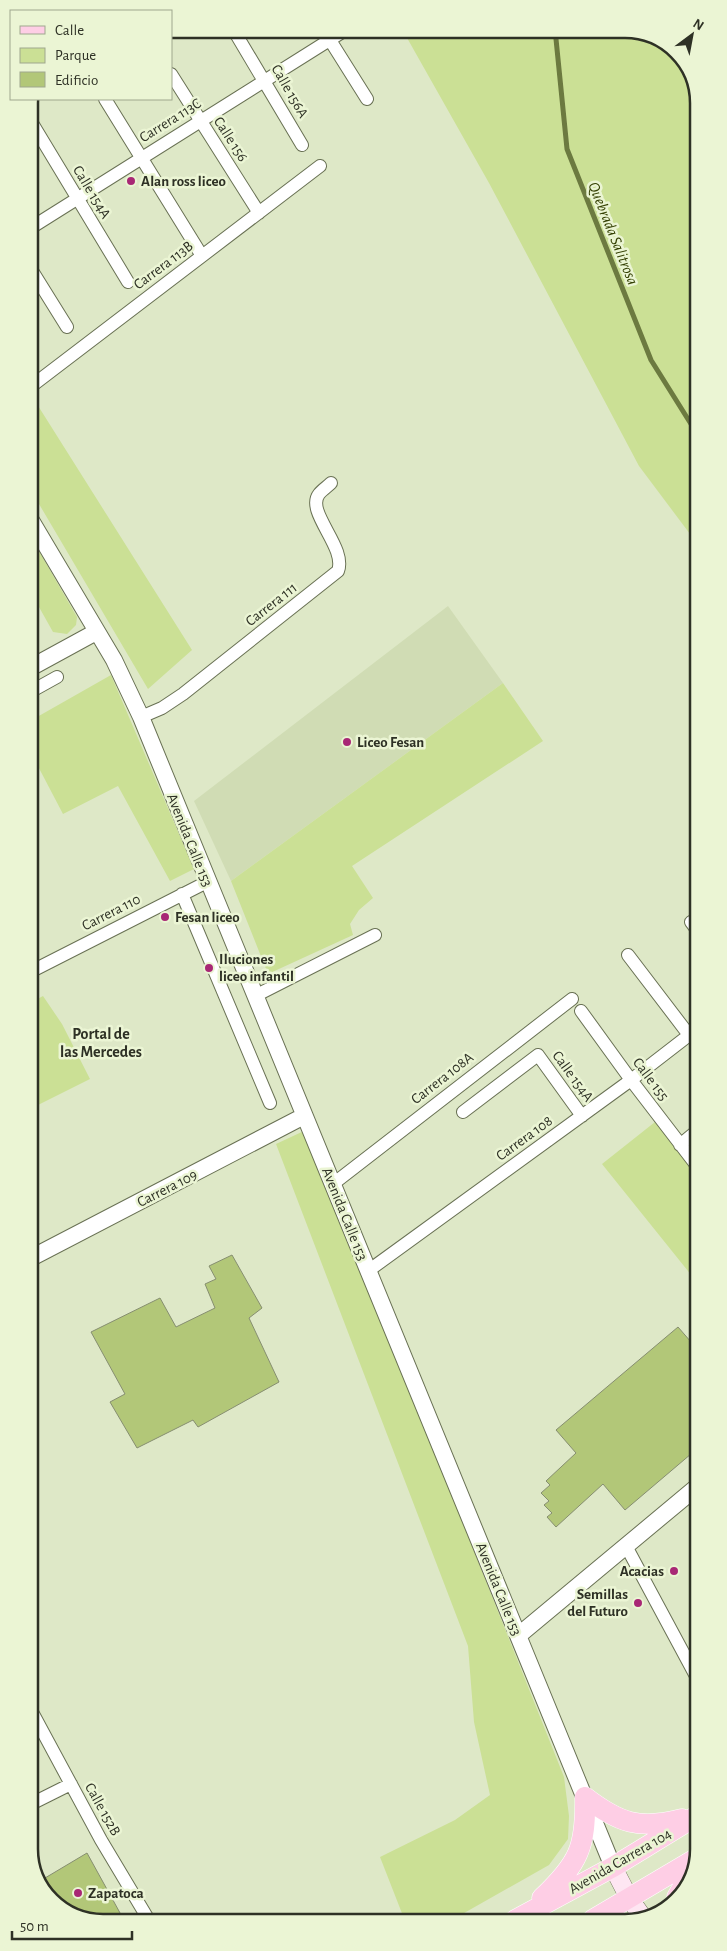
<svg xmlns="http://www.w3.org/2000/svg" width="727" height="1951" font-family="'Alegreya Sans',sans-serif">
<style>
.built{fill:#d0dcb4}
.green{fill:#cbe095}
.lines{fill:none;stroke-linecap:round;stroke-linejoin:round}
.stream{stroke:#6c7a40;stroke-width:5}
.building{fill:#b2c778;stroke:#868e70}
.minor-casing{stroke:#697154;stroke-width:14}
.tertiary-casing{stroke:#697154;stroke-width:18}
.secondary-casing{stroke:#697154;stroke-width:19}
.primary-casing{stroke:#fff;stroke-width:21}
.minor{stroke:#fff;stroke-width:12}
.tertiary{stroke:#fff;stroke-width:16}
.secondary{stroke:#fee6f2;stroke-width:18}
.primary{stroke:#fecee5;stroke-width:20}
.poi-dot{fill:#a82775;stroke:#ebf5d4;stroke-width:2}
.labels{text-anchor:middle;stroke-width:5;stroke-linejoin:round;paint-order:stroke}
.street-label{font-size:15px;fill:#2e3125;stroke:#ebf5d4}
.poi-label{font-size:15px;font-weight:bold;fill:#2e3125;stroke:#ebf5d4;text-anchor:start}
.water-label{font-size:16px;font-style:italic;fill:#354104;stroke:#ebf5d4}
.neighbourhood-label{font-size:16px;font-weight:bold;fill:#2e3125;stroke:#ebf5d4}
.rim{fill:none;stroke:#2e3125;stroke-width:2.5}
</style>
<rect width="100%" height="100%" fill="#dee8c7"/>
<path class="built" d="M448 606 503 683 231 881 194 801Z"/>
<path class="green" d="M402 29H629L673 47 696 83V542L639 466 489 183Z
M35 401 192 650 148 689 29 487V406Z
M29 534 77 617 76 625 67 634 53 632 30 591Z
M111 675 194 869 170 881 118 786 63 814 30 751V721Z
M503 683 543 741 352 866 373 898 359 910 350 924 353 935 268 974 231 881Z
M43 996 62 1024 90 1079 30 1109V1003Z
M655 1122 697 1174V1272L692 1276 602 1164Z
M306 1130 564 1777 569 1816 568 1839 549 1865 450 1921H405L380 1857 455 1820 490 1795 474 1722 468 1646 276 1144Z"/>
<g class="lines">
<path class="stream" d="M555 29 567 149 651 360 696 432"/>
</g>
<path class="building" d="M232 1255 262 1308 249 1318 279 1382 198 1427 193 1420 137 1448 110 1402 125 1394 91 1332 160 1298 176 1327 215 1308 205 1284 216 1279 209 1266Z
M678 1327 698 1350V1448L625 1510 603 1484 556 1527 547 1517 552 1513 544 1505 549 1501 541 1493 550 1485 546 1481 576 1453 556 1430Z
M87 1853 125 1922H98L54 1904 40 1881Z"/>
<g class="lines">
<g class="minor-casing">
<path id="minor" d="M233 29 302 145
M323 29 367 99
M171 74 259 213
M105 99 202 256
M29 118 128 282
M29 229 347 29
M29 266 67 327
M29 388 320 166
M30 692 57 677
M141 717 162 708 183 694 338 571C347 547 305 512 319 494 322 490 327 487 331 483
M182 894 270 1103
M691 922 697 930
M628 955 689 1035
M30 972 207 882
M255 996 375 935
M581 1011 631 1080 697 1166
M463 1112 538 1055 582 1116
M680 1145 697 1131
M333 1184 572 999
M368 1271 631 1080 697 1029
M626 1546 698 1680
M31 1710 101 1840 150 1922
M31 1804 71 1784"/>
</g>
<g class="tertiary-casing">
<path id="tertiary" d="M29 517 114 660 141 717 613 1867
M30 668 96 632
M31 1258 304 1116
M519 1635 698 1486"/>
</g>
<g class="secondary-casing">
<path id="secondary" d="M613 1867 629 1898 644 1919"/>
</g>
<g class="primary-casing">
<path id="primary" d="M585 1797C619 1823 639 1830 682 1819
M677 1897 689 1876
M542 1898C579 1863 586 1847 585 1797
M515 1920 613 1867 698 1815
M592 1920 695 1859"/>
</g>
<use href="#minor" class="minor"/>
<use href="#tertiary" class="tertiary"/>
<use href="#secondary" class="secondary"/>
<use href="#primary" class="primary"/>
</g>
<g class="poi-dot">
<circle cx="131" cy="181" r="5"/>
<circle cx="347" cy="742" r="5"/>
<circle cx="165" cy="917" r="5"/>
<circle cx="209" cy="968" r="5"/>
<circle cx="674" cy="1571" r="5"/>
<circle cx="638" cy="1603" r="5"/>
<circle cx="78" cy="1893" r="5"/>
</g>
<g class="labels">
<g class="street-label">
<text transform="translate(290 91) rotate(60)" y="5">Calle 156A</text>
<text transform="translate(170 120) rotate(-32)" y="5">Carrera 113C</text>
<text transform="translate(231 139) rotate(57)" y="5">Calle 156</text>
<text transform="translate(92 192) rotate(59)" y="5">Calle 154A</text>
<text transform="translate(163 265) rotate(-37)" y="5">Carrera 113B</text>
<text transform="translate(271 604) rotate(-38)" y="5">Carrera 111</text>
<text transform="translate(190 840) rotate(68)" y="5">Avenida Calle 153</text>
<text transform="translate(111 912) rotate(-27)" y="5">Carrera 110</text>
<text transform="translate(573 1076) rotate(54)" y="5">Calle 154A</text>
<text transform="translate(442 1078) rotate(-38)" y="5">Carrera 108A</text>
<text transform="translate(651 1079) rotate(53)" y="5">Calle 155</text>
<text transform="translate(524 1138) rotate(-36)" y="5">Carrera 108</text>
<text transform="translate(167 1188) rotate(-27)" y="5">Carrera 109</text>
<text transform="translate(345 1214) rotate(68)" y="5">Avenida Calle 153</text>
<text transform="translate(499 1589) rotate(68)" y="5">Avenida Calle 153</text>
<text transform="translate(103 1809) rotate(61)" y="5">Calle 152B</text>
<text transform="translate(620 1861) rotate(-30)" y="5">Avenida Carrera 104</text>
</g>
<g class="poi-label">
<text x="141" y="186">Alan ross liceo</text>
<text x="357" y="747">Liceo Fesan</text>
<text x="175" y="922">Fesan liceo</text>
<text x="219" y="964">Iluciones<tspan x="219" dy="17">liceo infantil</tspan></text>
<text x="664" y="1576" text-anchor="end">Acacias</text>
<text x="628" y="1599" text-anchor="end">Semillas<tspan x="628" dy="17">del Futuro</tspan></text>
<text x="88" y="1898">Zapatoca</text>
</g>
<g class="water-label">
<text transform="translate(614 233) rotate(68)" y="6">Quebrada Salitrosa</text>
</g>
<g class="neighbourhood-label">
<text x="101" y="1039">Portal de<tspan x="101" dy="18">las Mercedes</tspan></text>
</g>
</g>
<path d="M0 0H727V1951H0ZM103 38H625A65 65 0 0 1 690 103V1849A65 65 0 0 1 625 1914H103A65 65 0 0 1 38 1849V103A65 65 0 0 1 103 38Z" fill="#ebf5d4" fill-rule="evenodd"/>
<path class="rim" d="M103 38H625A65 65 0 0 1 690 103V1849A65 65 0 0 1 625 1914H103A65 65 0 0 1 38 1849V103A65 65 0 0 1 103 38Z"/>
<rect x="10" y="10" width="162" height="90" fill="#ebf5d4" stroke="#9fa78e"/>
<rect x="20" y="26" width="25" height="8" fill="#fecee5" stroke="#9fa78e"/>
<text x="55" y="35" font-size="15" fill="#2e3125">Calle</text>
<rect x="20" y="48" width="25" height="15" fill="#cbe095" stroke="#9fa78e"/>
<text x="55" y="60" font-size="15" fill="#2e3125">Parque</text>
<rect x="20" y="72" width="25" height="15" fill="#b2c778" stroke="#9fa78e"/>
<text x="55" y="85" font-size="15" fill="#2e3125">Edificio</text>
<g transform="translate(692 35) rotate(32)" stroke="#ebf5d4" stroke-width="4" paint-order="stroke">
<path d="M0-4L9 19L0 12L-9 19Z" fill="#2e3125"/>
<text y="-8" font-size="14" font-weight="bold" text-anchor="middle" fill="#2e3125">N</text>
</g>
<path d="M12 1931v8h120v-8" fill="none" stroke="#2e3125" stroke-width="2.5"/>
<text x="20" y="1931" font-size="15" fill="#2e3125" stroke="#ebf5d4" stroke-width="4" paint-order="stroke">50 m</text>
</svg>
